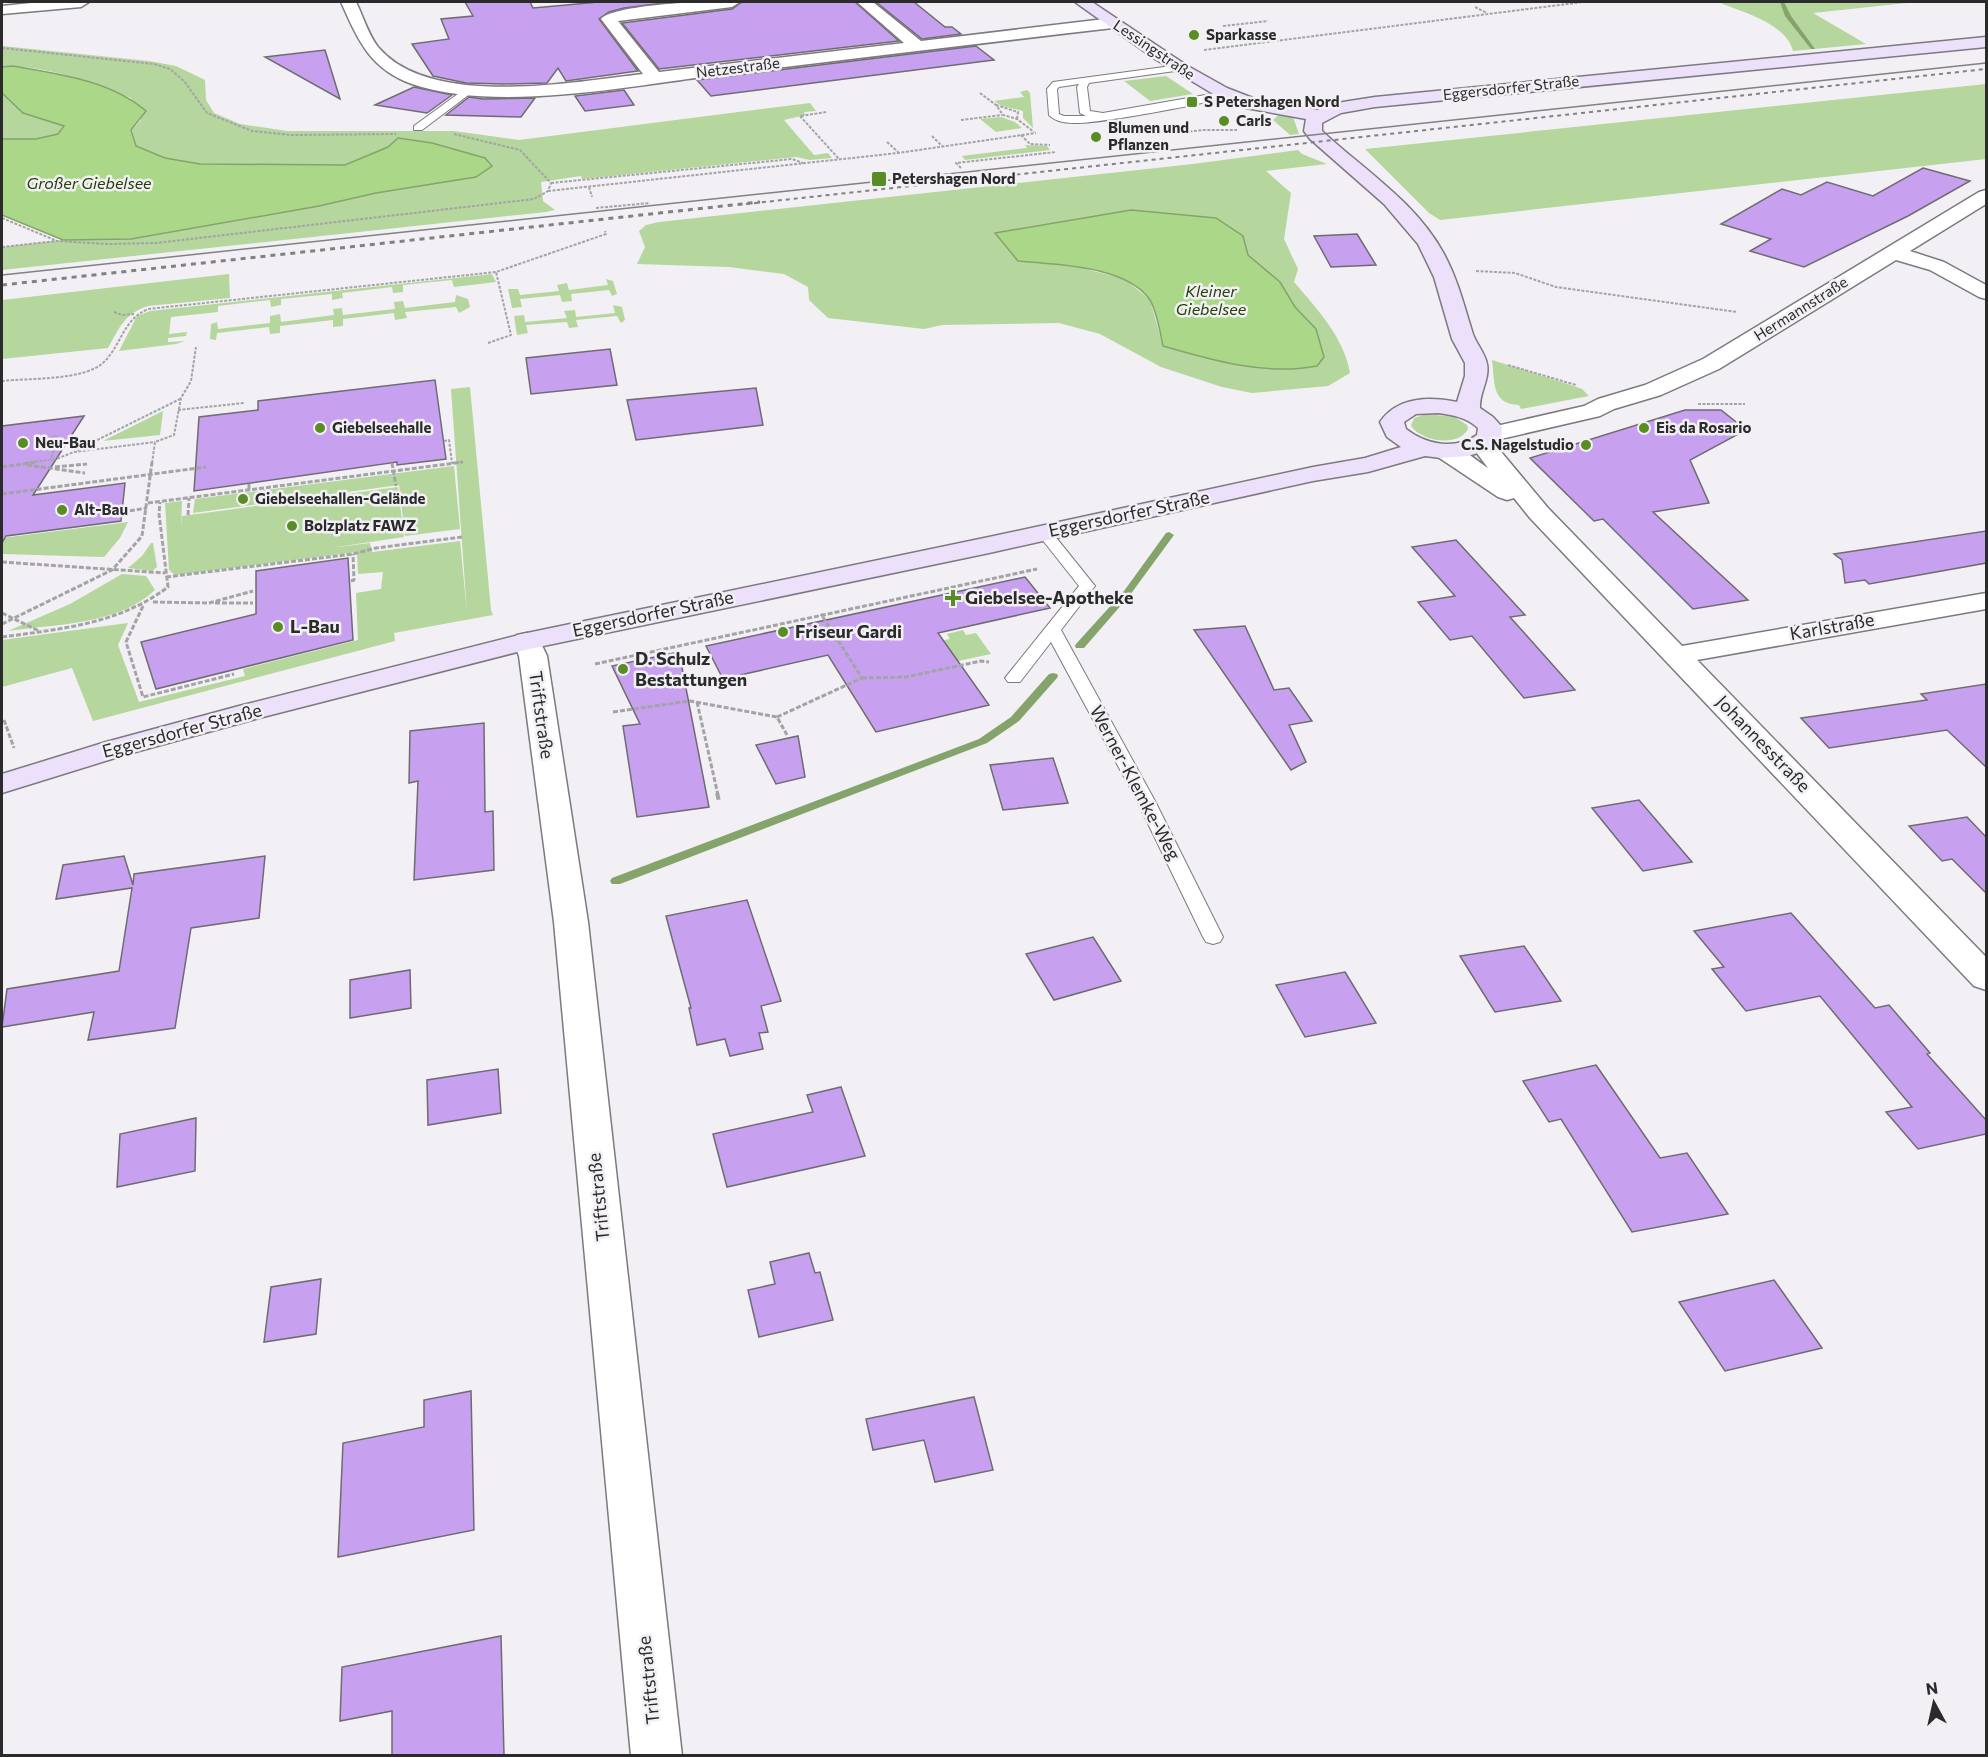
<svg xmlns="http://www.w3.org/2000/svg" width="1988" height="1757" font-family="Commissioner,sans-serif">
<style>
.green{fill:#b5d69d;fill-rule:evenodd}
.water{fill:#abd888;stroke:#85a46c;stroke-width:1.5}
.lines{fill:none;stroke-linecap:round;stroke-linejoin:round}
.stream{fill:#85a46c;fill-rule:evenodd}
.building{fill:#c7a1f0;stroke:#6e6c70;stroke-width:1.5}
.lane-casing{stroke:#7c7a7e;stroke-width:2}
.street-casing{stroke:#7c7a7e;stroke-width:3}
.secondary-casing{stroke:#7c7a7e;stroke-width:3}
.path-far2{stroke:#a4a3a6;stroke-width:2;stroke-dasharray:3 1.5;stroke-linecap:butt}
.path-far1{stroke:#a4a3a6;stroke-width:3;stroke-dasharray:5 2;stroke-linecap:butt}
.path{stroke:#a4a3a6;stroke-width:4;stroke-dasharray:7 3;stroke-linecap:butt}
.lane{fill:#fff;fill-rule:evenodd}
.street{fill:#fff;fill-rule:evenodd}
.secondary{fill:#ede0fa;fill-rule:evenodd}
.tram{stroke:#818082;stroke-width:1.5}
.rail-far1{stroke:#818082;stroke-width:2;stroke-dasharray:4 4;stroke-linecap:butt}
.rail{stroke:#818082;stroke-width:3;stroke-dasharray:5 5;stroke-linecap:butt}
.poi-dot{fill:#598c24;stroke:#f2f0f4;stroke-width:2}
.labels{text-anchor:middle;stroke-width:5;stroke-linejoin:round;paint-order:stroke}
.far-poi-label{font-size:15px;font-weight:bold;fill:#2b2b2c;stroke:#f2f0f4;text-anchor:start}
.far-street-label{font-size:15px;fill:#2b2b2c;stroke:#f2f0f4}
.far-water-label{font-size:16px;font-style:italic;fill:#254007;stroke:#f2f0f4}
.street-label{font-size:18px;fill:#2b2b2c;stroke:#f2f0f4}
.poi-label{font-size:18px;font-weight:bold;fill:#2b2b2c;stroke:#f2f0f4;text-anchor:start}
</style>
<rect width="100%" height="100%" fill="#f2f0f4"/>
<path class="green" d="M1718 2H1904L1907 3 1813 13 1866 44 1793 51C1786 23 1742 12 1718 2Z
M2 46 149 61 176 66 205 80 206 100 214 113 240 124 287 131H454L519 140 810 103 816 111 804 112 805 115 784 120 814 155 828 153 832 158 810 160 796 157 582 179 581 176 541 182 543 201 555 210 546 212 2 270V247L63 240 131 239 319 206 376 193 476 177 485 158 398 138 388 147 345 165 200 164 165 158 136 146 132 130 141 120 131 98C91 83 46 64 2 67Z
M1166 76 1193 94 1150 101 1124 81Z
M1986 84V159L1440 220 1429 213 1365 149Z
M1027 90 1030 93 1033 128 1023 118V111L1002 106 994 101 1024 97 1020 92Z
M2 93 23 113 64 126 58 134 36 139H2Z
M1282 112 1293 117 1299 134 1290 135 1273 120Z
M1001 117 1015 122 1022 128 996 132 980 119Z
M1025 145 1047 146 1050 150 965 160 962 156 1027 148Z
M1298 150 1302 154 1327 164 1266 171 1291 193 1284 239 1298 269 1294 282C1317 309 1344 337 1350 373L1328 386 1252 393 1222 387 1161 367 1100 334 1059 323 942 325 924 329 828 318 809 300 808 287 784 274 729 267 637 264 645 247 639 231 646 225 659 222 1193 164ZM1040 227 1243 236 1248 255 1280 282 1295 307 1316 329 1317 366C1266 376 1213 357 1163 346L1150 300 1125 279 1082 268 996 233Z
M229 274 230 298 148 306C124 314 120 327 108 348L2 359V300Z
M492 274 496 282 454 287 452 280 403 285V292L393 293 392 287 342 293 343 298 332 300V294L281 299V305L271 307 270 300 218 306V312L171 317 169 334 187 332 186 336 168 338V342L185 341 176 344 119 351 137 316 150 311Z
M606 279 613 281 617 294 612 296 609 290 571 294 572 301 562 302 560 295 520 299 522 307 512 308 508 289H518L520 295 559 291 557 285 567 283 569 290 608 285Z
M456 295 468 299 470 307 459 313 456 307 405 312 407 318 395 320 394 313 343 319V326L333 327V320L280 326V333L270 334 269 327 217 333 216 340 210 339 211 324 217 322 218 329 270 323V316L280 314 281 322 334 315 333 309 342 308 343 315 395 309 394 302 403 301 405 308 455 302Z
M613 305 622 307 625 320 621 323 617 316 576 320 578 327 569 328 567 322 526 325 528 333 517 335 514 316 524 315 525 322 567 318 564 311 575 310 576 317 615 313Z
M1492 360 1571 385 1582 389 1589 396 1521 409 1519 405C1491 404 1495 382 1492 360Z
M470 387 491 610 493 615 394 633 395 641 93 721 72 668 2 687V640L128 623 118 645 139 702 245 676 243 669 358 640 356 593 381 589 383 572 358 574 357 552 175 575 169 570 165 503 182 501 181 529 182 516 398 487 404 537 330 548 370 543 372 552 460 541 467 613 451 389Z
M163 411 160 435 103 441Z
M1427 414 1455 417 1467 425 1468 429C1458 448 1421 441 1411 426L1414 418Z
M454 466 460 529 405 536 399 485 193 513 195 499Z
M128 522 120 538 104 557 2 554V538Z
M151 543H153L157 567 152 571 128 568 142 556Z
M122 574 146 576 155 590C118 625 56 624 8 631L70 604Z
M963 630 966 635 976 633 991 654 949 663 934 642 950 639 947 634Z"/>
<path class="water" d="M13 66C58 74 110 80 146 111L131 130 136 146 165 158 200 164 345 165 388 147 398 138 432 143 485 158 492 166 476 177 376 193 319 206 131 239 63 240 2 215V139H36L58 134 64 126 23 113 2 93V67Z
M1131 210 1216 218 1243 236 1248 255 1280 282 1295 307 1316 329 1324 357 1317 366C1266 376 1211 360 1163 346 1160 332 1157 312 1150 300 1126 265 1056 265 1018 261L995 233Z"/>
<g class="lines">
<path class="stream" d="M1780 2H1784L1791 16 1815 49H1811L1785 16Z
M1169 532 1174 535 1130 595 1084 648H1076L1075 646 1076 644 1124 591 1166 533Z
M1053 673 1057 674 1058 676 1057 678 1019 721 987 743 620 884H612L610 881 612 878 979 739 1011 717 1049 674Z"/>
</g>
<path class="building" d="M465 2H530L533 8 599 2H672L624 8 609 12 599 19 638 71 566 81 558 68 547 83 503 84 466 83 433 76 412 44 449 39 441 19 473 16Z
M742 2H855L899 41 659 69 622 23 732 9Z
M876 2H914L945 27H952L961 34 922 39Z
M976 46 994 60 711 96 697 80Z
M325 50 340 99 265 57Z
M414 87 452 95 427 113 375 105Z
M624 90 634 105 585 111 575 96Z
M469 97 483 99 535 98 521 117 446 115Z
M1923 168 1970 181 1908 216 1804 267 1750 251 1771 239 1721 224 1782 189 1801 195 1827 182 1873 196Z
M1357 234 1376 265 1331 267 1314 236Z
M610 349 617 385 531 394 526 358Z
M435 380 446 459 397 465V462L194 491 199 417 258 410V401Z
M756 388 763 425 636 440 627 400Z
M1685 410H1721L1746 430 1690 460 1709 503 1653 512 1748 600 1693 609 1603 519 1594 521 1530 458Z
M84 416 33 495 125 483 121 521 6 536 2 543V426Z
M1986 531V563L1869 584 1865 580 1845 583 1842 560 1834 554Z
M1456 540 1525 615 1510 617 1575 690 1524 698 1472 636 1450 640 1418 602 1455 596 1412 547Z
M348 558 353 640 156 689 141 642 256 614V571Z
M1025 577 1050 608 938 633 989 705 876 732 828 655 723 679 706 646Z
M1245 626 1274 690 1289 688 1312 721 1289 725 1306 762 1291 770 1194 630Z
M679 652 709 807 637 817 623 726 640 724 612 666Z
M1986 684V767L1947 730 1829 748 1801 718 1927 700 1921 694Z
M484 723 485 812 493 811 494 870 414 880 418 781 409 783 410 731Z
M798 736 805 777 776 784 756 745Z
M1053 758 1068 803 1003 810 990 765Z
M1639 800 1692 862 1643 871 1592 808Z
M1967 817 1986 837V893L1952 859 1942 861 1909 826Z
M124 856 133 885 134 874 265 856 259 918 191 928 175 1028 88 1040 94 1012 2 1027 7 989 119 971 132 888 56 899 63 865Z
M747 900 781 1001 761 1006 768 1032 759 1033 763 1049 730 1056 725 1039 697 1045 689 1008H691L666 916Z
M1791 913 1875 1008 1889 1005 1930 1053 1927 1054 1986 1120V1134L1918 1149 1886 1112 1912 1107 1820 996 1746 1011 1712 969 1724 967 1694 931Z
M1093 937 1121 981 1054 1000 1026 954Z
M1524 946 1561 1001 1495 1012 1460 956Z
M410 970 411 1008 350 1018V980Z
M1345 972 1376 1023 1305 1037 1276 985Z
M1596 1065 1660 1158 1687 1153 1728 1214 1632 1232 1561 1119 1549 1122 1523 1081Z
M498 1069 501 1113 428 1125 427 1080Z
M841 1087 865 1156 727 1187 713 1134 813 1112 807 1095Z
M196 1118 195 1171 117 1187 120 1134Z
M809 1253 815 1273 820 1272 833 1320 759 1337 748 1290 775 1284 770 1262Z
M321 1279 316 1334 264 1342 271 1287Z
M1774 1280 1822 1348 1725 1371 1679 1302Z
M471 1391 474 1530 338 1557 343 1443 424 1427V1400Z
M974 1397 993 1470 935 1482 924 1440 873 1450 866 1419Z
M501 1636 504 1755H392V1711L340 1721 342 1667Z"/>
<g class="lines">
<g class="lane-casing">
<path id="lane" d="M1179 65 1184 68 1182 70 1089 83 1087 87 1090 111 1103 113 1228 91 1233 94C1222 102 1098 123 1079 123 1068 123 1057 123 1049 115L1047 89 1053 82ZM1079 84 1077 87 1080 113 1086 116H1064L1059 114 1057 89 1059 87Z
M466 88 475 90 422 130H414V126Z
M1045 528 1050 530 1095 586 1061 630 1155 801 1223 937 1220 942 1213 944 1206 942 1203 937 1137 801 1051 642 1020 682H1008L1005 678 1079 586 1037 533Z"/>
</g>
<g class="street-casing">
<path id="street" d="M41 2H89L81 7 2 14V6Z
M341 2H356C363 16 368 34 378 47 430 109 572 82 643 74L601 19C614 4 717 0 740 2L732 7 618 21 659 72 904 43 857 2H873L921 41 1113 18 1121 23 1113 28C981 43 849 59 718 75 629 86 497 113 412 84 370 69 358 40 341 2Z
M1986 190V204L1910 251 1944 262 1986 285V299L1979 297 1930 270 1896 260 1719 369 1661 395 1614 409 1600 416 1492 441 1548 508 1682 646 1986 593V609L1697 660 1986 957V990L1974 986 1530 518 1514 498 1507 500 1498 497 1435 455 1432 450 1435 445C1455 440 1473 458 1488 468L1470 444 1473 439 1481 437 1479 434 1483 429 1584 406 1598 399 1645 385 1703 359 1979 192Z
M527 633 537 635 547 656 588 922 682 1756H631L554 922 519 656 513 641 517 635Z"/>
</g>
<g class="secondary-casing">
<path id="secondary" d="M1075 2H1092L1186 65 1227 88 1258 100 1317 110 1343 102 1375 97 1986 37V47L1375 107 1341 113 1322 123V131C1364 170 1416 202 1444 254 1457 278 1464 305 1472 331 1475 343 1485 352 1487 364 1490 379 1479 393 1480 408L1493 417 1502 427 1501 438 1488 450 1468 456 1441 458 1425 456 1368 472 1313 481 989 553 529 649 259 718 128 754 2 793V774L106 742 239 706 527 633 989 537 1313 467 1365 458 1401 447 1387 437 1380 422C1397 397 1429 396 1457 402L1465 376V363L1452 339 1434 277 1418 244 1384 204 1310 139 1304 131 1306 119 1246 108 1215 95 1155 59ZM1438 413C1453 415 1466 417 1478 428L1477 435C1455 450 1426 445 1406 429L1404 422 1416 414Z"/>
</g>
<path class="path-far2" d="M1475 7 1487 13
M1223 26 1268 21
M2 48 154 64 170 69 184 81 207 113 252 131 292 135 396 134
M1204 50 1583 2
M980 93 996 105 1003 115 1017 119 1034 132
M996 105 1018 112 1017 119
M800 116 839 159
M801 116 826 112
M961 120 1002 115
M454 134 520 150 551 183
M1167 134 1203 130H1237
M1021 135 1030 144 1050 145
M932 136 942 146
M887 142 898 152
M1114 142 1125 151
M961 168 956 163 1056 152
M551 183 792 159 803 163
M589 187 592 197
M548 191 898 153 1036 133
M596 208 650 203
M2 218 57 241
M2 247 57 241 109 244 156 243 534 199 548 191 551 183
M1476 271 1515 273 1556 287 1737 312
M114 312 122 315 134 314
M488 343 511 335 496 272
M1508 365 1576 385
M2 381C28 378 87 381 105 361 122 343 123 320 148 309L496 272 606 234 605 231
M1698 404H1745
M178 410 244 403
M45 438 57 436 51 460
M444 441 449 440 452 463
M77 450 180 399
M26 463 56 459 74 452 155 442
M152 463 155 442 174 435 181 398 191 381 196 347
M452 463 463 462"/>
<path class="path-far1" d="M392 463 396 486
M27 465 85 473
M2 467 36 462
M55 467 87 464
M249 484V490
M2 494 206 467
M148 503 463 462
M123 512 147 508
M188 515 189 498
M2 562 165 573
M166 577 353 554 376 548 462 537
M351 581 354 580 353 554
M153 602 209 603 253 591
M215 603H253
M143 606 126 642 143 697 234 674
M2 613 39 631
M2 624 112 570 142 536 152 462
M2 637C61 629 119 624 168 587L159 514 160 502
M595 664 1037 569
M862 678 906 677 981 661 989 662
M697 702 718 795
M613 712 690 701 777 717 787 735
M777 717 862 678 821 614
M4 720 14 748"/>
<path class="path" d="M717 793 719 801"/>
<use href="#lane" class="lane"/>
<use href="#street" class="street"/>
<use href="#secondary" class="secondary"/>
<path class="tram" d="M2 275 1986 63"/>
<path class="rail-far1" d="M746 204 1986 69"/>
<path class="rail" d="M2 285 760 202"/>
</g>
<g class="poi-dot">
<circle cx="1194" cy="35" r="6"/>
<rect x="1186" y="96" width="12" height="12" rx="3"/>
<circle cx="1224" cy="121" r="6"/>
<circle cx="1096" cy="137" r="6"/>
<rect x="871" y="171" width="16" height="16" rx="3"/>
<circle cx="320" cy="428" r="6"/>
<circle cx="1644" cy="428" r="6"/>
<circle cx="23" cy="443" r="6"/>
<circle cx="1586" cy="445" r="6"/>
<circle cx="243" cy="499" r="6"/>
<circle cx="62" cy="510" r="6"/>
<circle cx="292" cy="526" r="6"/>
<path d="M950 589h6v6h6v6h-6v6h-6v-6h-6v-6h6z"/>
<circle cx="278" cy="627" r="6"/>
<circle cx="783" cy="632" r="6"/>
<circle cx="623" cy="669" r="6"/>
</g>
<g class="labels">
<g class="far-poi-label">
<text x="1206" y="40">Sparkasse</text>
<text x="1204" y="107">S Petershagen Nord</text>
<text x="1236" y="126">Carls</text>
<text x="1108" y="133">Blumen und<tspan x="1108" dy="17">Pflanzen</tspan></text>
<text x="892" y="184">Petershagen Nord</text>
<text x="332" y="433">Giebelseehalle</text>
<text x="1656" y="433">Eis da Rosario</text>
<text x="35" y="448">Neu-Bau</text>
<text x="1574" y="450" text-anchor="end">C.S. Nagelstudio</text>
<text x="255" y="504">Giebelseehallen-Gelände</text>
<text x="74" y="515">Alt-Bau</text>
<text x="304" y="531">Bolzplatz FAWZ</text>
</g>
<g class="far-street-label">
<text transform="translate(1154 50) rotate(34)" y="5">Lessingstraße</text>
<text transform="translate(738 68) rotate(-7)" y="5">Netzestraße</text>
<text transform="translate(1511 88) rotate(-6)" y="5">Eggersdorfer Straße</text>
<text transform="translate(1801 309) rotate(-32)" y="5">Hermannstraße</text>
</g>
<g class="far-water-label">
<text x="89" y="189">Großer Giebelsee</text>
<text x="1211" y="297">Kleiner<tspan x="1211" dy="18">Giebelsee</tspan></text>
</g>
<g class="street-label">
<text transform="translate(1129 514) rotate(-12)" y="6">Eggersdorfer Straße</text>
<text transform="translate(653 614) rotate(-12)" y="6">Eggersdorfer Straße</text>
<text transform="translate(1832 627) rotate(-10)" y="6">Karlstraße</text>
<text transform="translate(541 715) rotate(82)" y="6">Triftstraße</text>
<text transform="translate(182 731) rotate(-15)" y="6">Eggersdorfer Straße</text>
<text transform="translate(1763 744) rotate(46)" y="6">Johannesstraße</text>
<text transform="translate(1135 783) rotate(62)" y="6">Werner-Klemke-Weg</text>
<text transform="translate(599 1197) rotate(-96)" y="6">Triftstraße</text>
<text transform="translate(649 1680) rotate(-96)" y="6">Triftstraße</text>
</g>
<g class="poi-label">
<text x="965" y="604">Giebelsee-Apotheke</text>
<text x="290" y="633">L-Bau</text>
<text x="795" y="638">Friseur Gardi</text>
<text x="635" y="665">D. Schulz<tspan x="635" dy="21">Bestattungen</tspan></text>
</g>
</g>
<rect width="1988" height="1757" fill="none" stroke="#2b2b2c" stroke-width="6"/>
<g transform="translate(1934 1703) rotate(352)" stroke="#f2f0f4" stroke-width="4.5" paint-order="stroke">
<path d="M0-4.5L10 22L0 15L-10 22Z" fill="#2b2b2c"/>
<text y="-9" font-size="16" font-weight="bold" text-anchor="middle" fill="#2b2b2c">N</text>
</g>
</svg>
